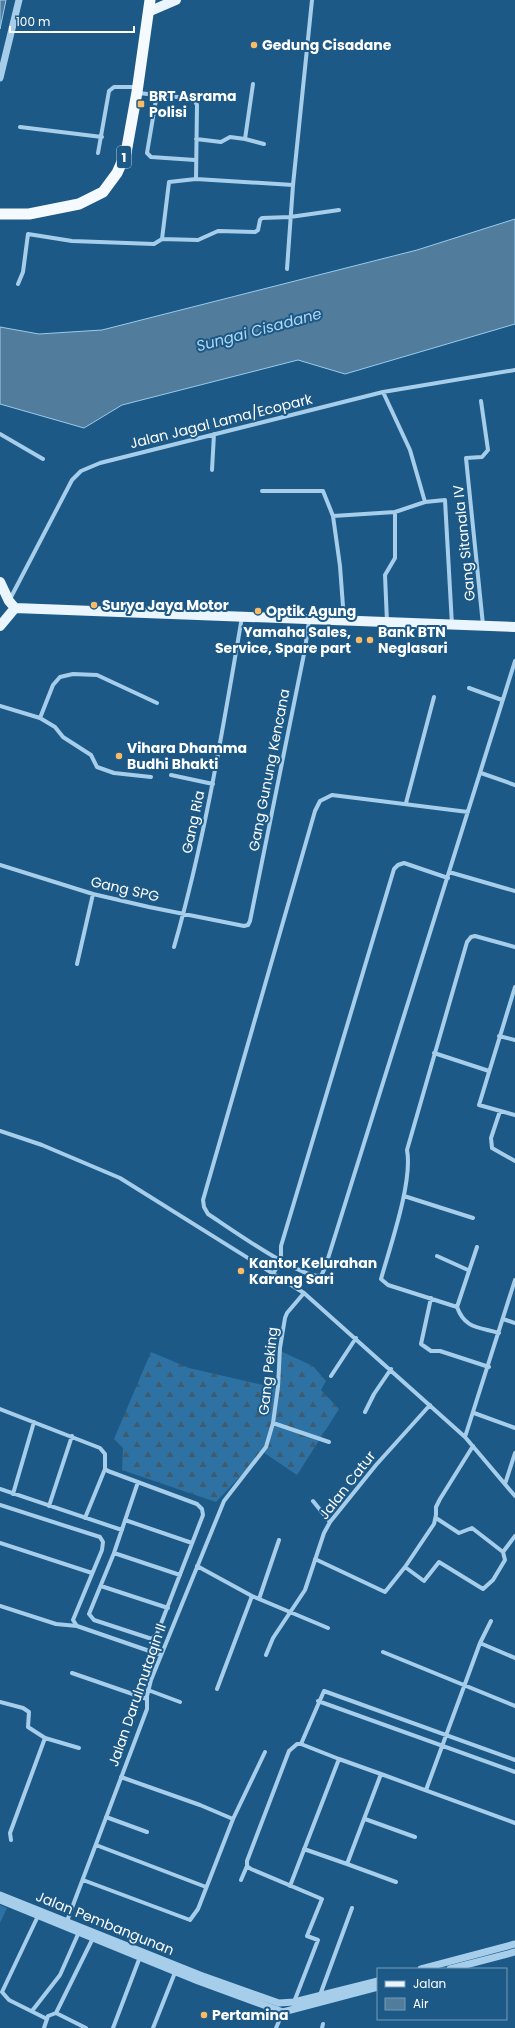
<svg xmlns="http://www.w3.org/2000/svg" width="515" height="2028" font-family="Poppins,sans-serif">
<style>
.green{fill:#2d72a3}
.forest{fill:url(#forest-firs)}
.water{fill:#517c9c;stroke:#99cbed}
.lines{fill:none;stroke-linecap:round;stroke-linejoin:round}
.minor{stroke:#a6ceeb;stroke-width:4}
.tertiary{stroke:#a6ceeb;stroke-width:7}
.primary{stroke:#eaf5fe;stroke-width:10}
.trunk{stroke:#f4fafe;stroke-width:11}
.poi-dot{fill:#fbbb64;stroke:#1d5987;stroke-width:1.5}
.labels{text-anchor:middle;stroke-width:4;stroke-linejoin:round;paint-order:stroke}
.shield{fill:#1d5987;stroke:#bbcddb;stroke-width:1}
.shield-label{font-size:13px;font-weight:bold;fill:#fff}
.poi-label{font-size:14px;font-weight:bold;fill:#fff;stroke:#1d5987;text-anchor:start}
.street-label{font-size:14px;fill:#fff;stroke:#1d5987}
.water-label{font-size:15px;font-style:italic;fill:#b1d8f2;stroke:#1d5987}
</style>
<defs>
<pattern id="forest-firs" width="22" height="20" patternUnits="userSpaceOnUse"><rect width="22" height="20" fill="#2d72a3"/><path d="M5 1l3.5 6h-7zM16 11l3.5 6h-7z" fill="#405b6f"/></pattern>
</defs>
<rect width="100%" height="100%" fill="#1d5987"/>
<path class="green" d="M0 1905 7 1908 0 1923Z"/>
<path class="forest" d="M278 1350 313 1366 326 1381 321 1390 339 1409 297 1475 263 1452 216 1502 122 1470 123 1448 114 1439 151 1352 189 1368 276 1388Z"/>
<path class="water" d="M0 0H6L0 29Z
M515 219V324L345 374 298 360 122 405 84 428 0 404V327L39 334 102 330 417 250Z"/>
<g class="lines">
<path class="minor" d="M253 84 245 139 264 144
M138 93 187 98 195 101 197 105 196 179 293 185
M157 94 147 153 151 157 195 160
M20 127 102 137
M196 139 221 142 230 137 245 139
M98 153 109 91 114 87H136
M162 239 169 182 196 179
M287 269 293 185 312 0
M18 284 23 272 28 234 72 241 154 244 162 239 198 240 218 231 255 232 258 230 260 220 262 218 290 217 339 210
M383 392 410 450 425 502
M481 401 488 450 482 457 466 458 483 625
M0 434 43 459
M212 470 214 434
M262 491H323L333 516 340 566 344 620
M333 516 395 512 425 502 445 500 452 625
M10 599 72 480 81 471 100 463 383 392 515 370
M387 622 385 575 395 558V512
M469 688 502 700
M0 706 40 718 55 727 63 737 91 755 97 767 114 773 151 777
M40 718 53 685 60 677 73 674 97 675 157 703
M481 773 515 785
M171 775 213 784
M406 803 434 697
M468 812 332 795 320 801 315 811 203 1200 204 1207 208 1214C228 1227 299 1278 321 1276L325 1268 515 661
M0 865 93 894 149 907 244 926 248 925 250 921 305 649 309 621
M449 872 515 891
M174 947C205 839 223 728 242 617
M77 964 93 894
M515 987 479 1105 515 1115
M499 1036 515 1040
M434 1053 489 1071
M500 1111 491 1138 492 1148 515 1161
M0 1131 42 1145 120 1178 304 1293 465 1437 515 1496
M404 1196 473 1218
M437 1256 468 1270
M273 1274 281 1260V1246L394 869 398 865 404 863 448 878
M431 1298 421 1344 431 1351H440L489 1367
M457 1307 477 1247
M503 1319 515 1323
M499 1333C479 1327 465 1329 457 1307L388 1285 381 1279C390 1247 413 1181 407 1150L467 942 471 937 475 936 515 947
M331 1376 356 1338
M0 1409 100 1448 105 1454V1469L108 1471 197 1504 202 1509 203 1515 157 1634 152 1639 94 1620 89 1614 114 1553 138 1482
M365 1412 374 1394 391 1369
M474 1413 515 1428
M273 1423 329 1442
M465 1437 515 1280
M505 1484 515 1453
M0 1489 122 1530
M13 1494 34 1422
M313 1501 330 1522
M0 1505 100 1537 103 1542 102 1550 73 1620 77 1626 161 1655
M49 1506 72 1436
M85 1518 105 1469
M125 1520 192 1543
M0 1543 92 1573
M503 1552 515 1536
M114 1553 180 1575
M315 1559 385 1592 405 1567 434 1524 436 1515V1507L440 1499 473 1446
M197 1566 252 1596 328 1628
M405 1567 424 1581 439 1562 483 1589 493 1580 505 1560 503 1552 472 1528 459 1533 436 1518
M101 1586 168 1608
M259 1599 279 1540
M0 1606 56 1624 77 1626
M480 1643 515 1658
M383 1652 515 1706
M266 1655 273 1638 305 1590 324 1533 330 1522 376 1465 430 1405
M72 1673 147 1699
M217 1689 252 1596
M148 1690 180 1702
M318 1701 515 1772
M0 1702 23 1708 29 1712 28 1727 45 1738 10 1833 11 1840
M45 1738 79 1748
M301 1744 339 1759
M381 1774 515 1823
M121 1777 200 1805 233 1819
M426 1790 480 1643 491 1621
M106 1817 147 1832
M365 1819 415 1837
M96 1845 206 1887
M304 1849 347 1864
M83 1880 190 1920 198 1909 233 1819 265 1752
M241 1880 247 1866
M290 1886 339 1759 381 1774 347 1864 396 1882
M38 1916 2 1992 9 2000 47 2019
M67 1921 147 1709V1696L151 1680 224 1501 266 1447 273 1423 278 1387 280 1348 285 1318 287 1313 304 1293
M320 1995 352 1908
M294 2002 318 1940 307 1936 322 1899 251 1869 247 1866V1861L289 1751 297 1744H301L324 1691 515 1760
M32 2011 60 1975 79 1932
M56 2013 93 1938
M56 2013 86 2028
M44 2028 48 2016 56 2013
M113 2028 140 1957
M153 2028 176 1970
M276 2028 283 2012
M322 2028 323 2024"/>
<path class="tertiary" d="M0 78 19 0
M0 1895 200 1975 279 2003 294 2002 378 1981
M0 1900 198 1981 283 2012 378 1987
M421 1969 515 1944
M450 1969 515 1952"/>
<path class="primary" d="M148 12 176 0
M0 582 9 601 15 608
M15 608 515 627
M0 626 15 608"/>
<path class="trunk" d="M0 214H29L79 204 103 192 117 173 126 153 137 92 150 0"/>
</g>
<g class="poi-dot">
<circle cx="254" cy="45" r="4"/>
<rect x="137" y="100" width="8" height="8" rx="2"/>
<circle cx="94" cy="605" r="4"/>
<circle cx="258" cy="611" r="4"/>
<circle cx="359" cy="640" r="4"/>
<circle cx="370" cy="640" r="4"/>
<circle cx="119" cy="756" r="4"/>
<circle cx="241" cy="1271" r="4"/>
<circle cx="204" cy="2015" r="4"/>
</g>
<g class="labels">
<rect class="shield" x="117" y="146" width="14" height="22" rx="3"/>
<g class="shield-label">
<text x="124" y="162">1</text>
</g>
<g class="poi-label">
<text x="262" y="50">Gedung Cisadane</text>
<text x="149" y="101">BRT Asrama<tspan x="149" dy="16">Polisi</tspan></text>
<text x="102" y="610">Surya Jaya Motor</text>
<text x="266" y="616">Optik Agung</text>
<text x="351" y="637" text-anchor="end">Yamaha Sales,<tspan x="351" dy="16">Service, Spare part</tspan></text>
<text x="378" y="637">Bank BTN<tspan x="378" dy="16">Neglasari</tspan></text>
<text x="127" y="753">Vihara Dhamma<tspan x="127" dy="16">Budhi Bhakti</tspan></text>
<text x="249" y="1268">Kantor Kelurahan<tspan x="249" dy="16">Karang Sari</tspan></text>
<text x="212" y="2020">Pertamina</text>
</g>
<g class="street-label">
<text transform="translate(221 421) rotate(-14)" y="5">Jalan Jagal Lama/Ecopark</text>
<text transform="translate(464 543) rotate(-96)" y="5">Gang Sitanala IV</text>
<text transform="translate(269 770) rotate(-79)" y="5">Gang Gunung Kencana</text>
<text transform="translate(193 822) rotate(-78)" y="5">Gang Ria</text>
<text transform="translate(125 889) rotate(13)" y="5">Gang SPG</text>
<text transform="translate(268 1371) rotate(-84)" y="5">Gang Peking</text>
<text transform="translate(347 1485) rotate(-52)" y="5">Jalan Catur</text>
<text transform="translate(137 1695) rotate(-71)" y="5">Jalan Darulmutaqin II</text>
<text transform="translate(105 1923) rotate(22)" y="5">Jalan Pembangunan</text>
</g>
<g class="water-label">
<text transform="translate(259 330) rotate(-15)" y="5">Sungai Cisadane</text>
</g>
</g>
<rect x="377" y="1968" width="130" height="52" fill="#1d5987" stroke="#779bb7"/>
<rect x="385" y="1981" width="20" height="6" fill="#eaf5fe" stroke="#779bb7"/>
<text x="413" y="1988" font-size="12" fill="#ffffff">Jalan</text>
<rect x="385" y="1998" width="20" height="12" fill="#517c9c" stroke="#779bb7"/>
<text x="413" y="2008" font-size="12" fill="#ffffff">Air</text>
<path d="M10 26v6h124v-6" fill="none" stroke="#ffffff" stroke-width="2"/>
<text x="16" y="26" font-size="12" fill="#ffffff" stroke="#1d5987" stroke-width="3" paint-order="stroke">100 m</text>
</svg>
